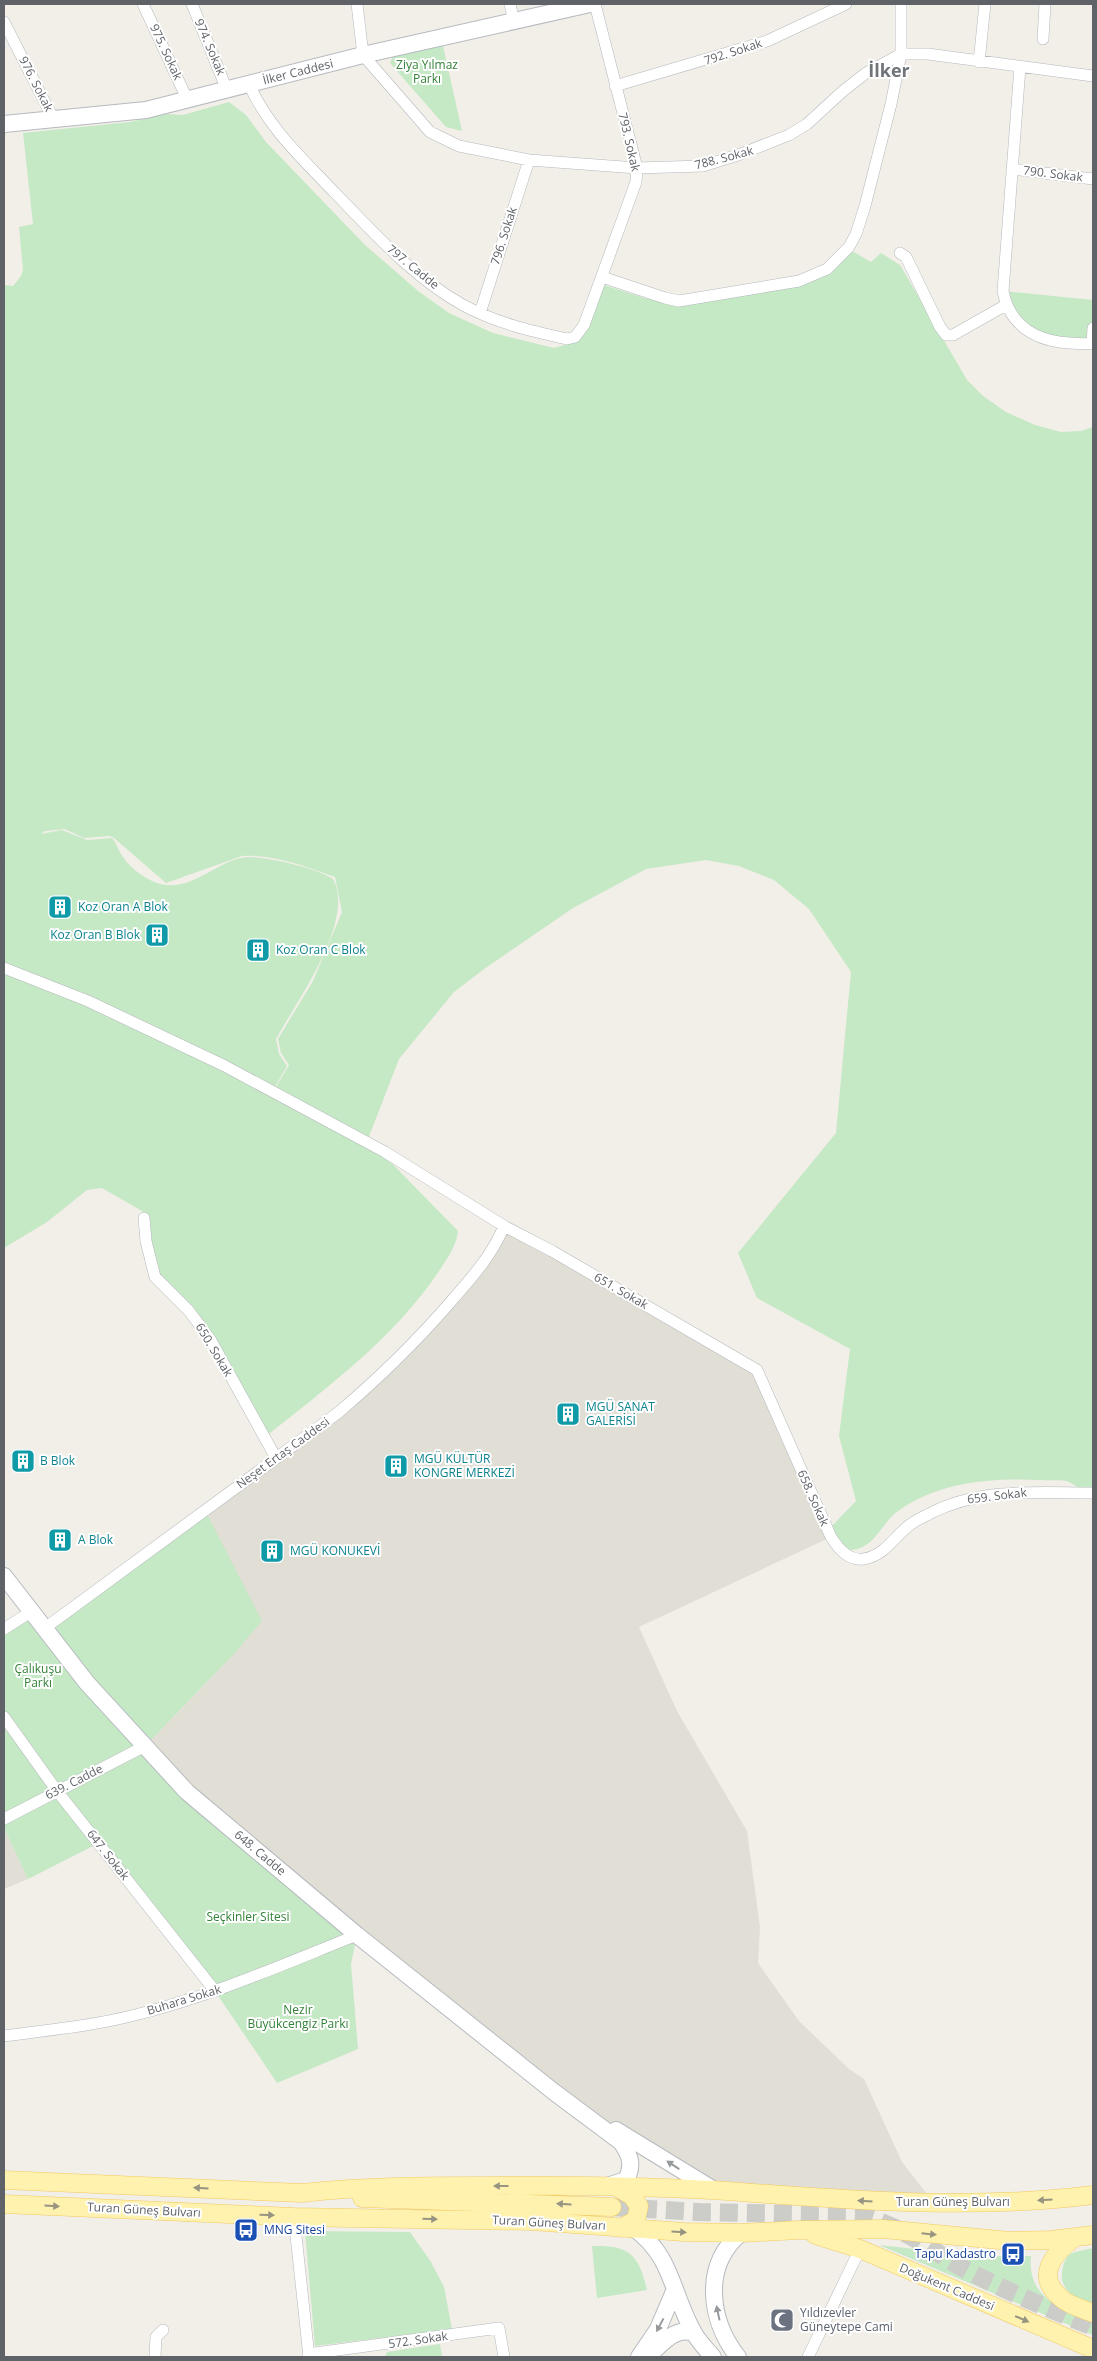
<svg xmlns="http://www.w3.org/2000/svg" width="1097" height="2361" font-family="'Open Sans',sans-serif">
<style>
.education{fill:#e1ded6}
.green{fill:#c5e8c5;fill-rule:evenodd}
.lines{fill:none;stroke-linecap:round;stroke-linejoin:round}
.primary-tunnel{stroke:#ccccc8;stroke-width:18;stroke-dasharray:18 9;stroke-linecap:butt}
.street-casing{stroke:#b5b8bc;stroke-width:12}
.secondary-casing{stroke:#b6babf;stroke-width:18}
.primary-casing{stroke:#f2c960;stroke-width:19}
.street{stroke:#fff;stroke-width:11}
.secondary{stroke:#fff;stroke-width:16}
.primary{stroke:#fff2af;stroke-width:18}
.oneway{fill:#979a9d}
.oneway2{fill:#979581}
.labels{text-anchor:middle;stroke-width:4;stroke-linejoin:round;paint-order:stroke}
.street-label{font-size:12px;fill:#5f6368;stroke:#fff}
.park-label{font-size:12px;fill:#348238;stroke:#fff}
.culture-label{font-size:12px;fill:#0d838f;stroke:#fff;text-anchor:start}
.transit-label{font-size:12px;fill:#164399;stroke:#fff;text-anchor:start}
.worship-label{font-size:12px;fill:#5b616d;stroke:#fff;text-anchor:start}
.district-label{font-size:18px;font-weight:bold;fill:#70757a;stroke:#fff}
</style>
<rect width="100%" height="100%" fill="#f1efe8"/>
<path class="education" d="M504 1226 757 1370 831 1537 639 1627 677 1711 747 1831 760 1927 758 1963 799 2021 849 2069 864 2079 902 2162 935 2204 714 2191 532 2074 145 1746 232 1656 205 1510 339 1412 439 1316Z
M4 1828 28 1879 4 1889Z"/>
<path class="green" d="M443 46 462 131 446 127 390 63 394 55Z
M229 102 246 115 266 142 365 245 418 291 449 313 493 333 554 348 572 343 598 283 644 298 679 304 800 284 852 251 871 262 881 253 900 265 967 380 983 396 1006 412 1035 425 1061 432 1081 431 1093 427V1500C1086 1495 1077 1485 1069 1482 1062 1479 1050 1481 1042 1480 992 1478 940 1481 898 1511 880 1524 875 1550 848 1550L828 1530 856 1501 839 1436 850 1349 757 1298 738 1253 836 1133 851 972 809 909 774 880 739 866 706 860 646 869 573 908 484 969 454 992 399 1059 368 1139 458 1231C456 1247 448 1257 439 1271 395 1337 330 1385 269 1434L209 1332 154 1270 145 1235 142 1211 102 1188 87 1190 47 1222 4 1248V871L6 867 4 869V285L13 286 21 276 23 270 19 227 33 224 23 133 130 122 167 114 183 115ZM65 829 84 838 110 836 114 838 166 883 242 856C274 854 305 866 335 877L342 912 313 981 278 1039 281 1053 289 1065 274 1090 272 1092 287 1066 279 1054 276 1039C296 1002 356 921 333 879 317 868 260 854 241 858 212 864 186 897 152 881 141 876 127 865 121 854 118 849 116 842 112 838L87 840 62 830 41 834 45 831Z
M1003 291 1093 300V343L1031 333Z
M205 1510 262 1621 232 1656 145 1746 357 1935 351 1964 358 2049 277 2083 215 1991 99 1843 28 1879 4 1828V1629L32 1611 45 1628Z
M305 2231 410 2232 431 2262 444 2287 452 2329 315 2346Z
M879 2245 978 2256H1031C1027 2299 1061 2308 1093 2321V2335Z
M592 2246C629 2245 639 2254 647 2290L597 2298Z
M1093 2248V2305C1076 2298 1057 2291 1063 2267 1064 2263 1066 2257 1070 2254 1076 2251 1086 2250 1093 2248Z
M440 2344 442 2357H385L387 2352Z"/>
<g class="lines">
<path class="primary-tunnel" d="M612 2207 699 2212 858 2215C901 2224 932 2252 970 2272 1010 2293 1052 2310 1093 2327"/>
<g class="street-casing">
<path id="street" d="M143 4 188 101
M192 4 227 90
M357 4 363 55 430 132 459 146 529 160 637 168 703 166 738 155 789 135 807 124 843 91 866 73 901 54H928L1093 76
M510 4 514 22
M4 22 54 120
M1043 39 1045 4
M979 62 985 4
M1020 67 1003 291C1010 327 1037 341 1070 343 1078 343 1086 345 1093 343
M249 84C268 128 303 159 335 193 374 233 414 278 463 305 496 323 531 331 567 339L575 337 584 325 636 182 637 168 595 4
M615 86 767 41 846 4
M1012 169 1093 179
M900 253 906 257 940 327 946 335H953L1006 305
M602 277 665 298 679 301 799 281 827 269 849 247 856 234 865 206 891 104 901 54V4
M480 313 529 160
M1092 344 1093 328
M4 968 88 1001 225 1066 385 1152 504 1226
M144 1218 146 1241 155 1277 189 1311 210 1339 276 1458
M45 1628 339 1412C380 1377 418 1340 454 1298 474 1275 492 1255 504 1226L552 1251 757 1370 831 1537C838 1548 848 1561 864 1559 884 1555 892 1540 906 1528 912 1522 921 1518 929 1514 980 1487 1037 1493 1093 1493
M4 1629 32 1611
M4 1717 57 1791 215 1991
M4 1819 145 1746
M4 2036C48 2030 92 2026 135 2015 212 1996 284 1964 357 1935
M294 2217 309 2357
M308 2354 499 2328 504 2357
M155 2357 156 2337 163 2330
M808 2357 860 2249"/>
</g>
<g class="secondary-casing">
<path id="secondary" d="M4 124 146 110 363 55 590 4
M4 1576 87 1683 187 1792 357 1935 554 2092 621 2142C630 2155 634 2165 626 2180L607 2186
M616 2130 714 2190
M635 2229C673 2257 672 2295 694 2333 699 2342 707 2350 713 2357
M648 2356C662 2344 675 2326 694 2333
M639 2357 658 2329 675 2289
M738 2357C709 2320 702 2265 741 2233"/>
</g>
<g class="primary-casing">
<path id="primary" d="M4 2180 302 2193C364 2186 426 2186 489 2186 563 2185 638 2186 712 2190 839 2199 966 2211 1093 2195
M618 2188 632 2196 639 2206 636 2220 621 2228
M362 2198 612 2207
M4 2204 294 2217 532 2221 684 2232 741 2233 798 2230 883 2229 1010 2241 1051 2240 1093 2235
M815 2235 860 2249 1093 2349
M1074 2238C1054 2253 1034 2276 1061 2298 1070 2306 1083 2309 1093 2313"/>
</g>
<use href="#street" class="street"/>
<use href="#secondary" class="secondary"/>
<use href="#primary" class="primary"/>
</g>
<defs><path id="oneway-solid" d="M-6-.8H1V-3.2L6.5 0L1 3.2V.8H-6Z" transform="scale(1.25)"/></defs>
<g class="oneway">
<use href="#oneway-solid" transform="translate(673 2165) rotate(-147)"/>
<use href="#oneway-solid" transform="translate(718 2313) rotate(-102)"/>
<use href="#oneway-solid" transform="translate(660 2325) rotate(118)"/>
</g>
<g class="oneway2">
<use href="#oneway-solid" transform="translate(501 2186) rotate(180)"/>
<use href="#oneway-solid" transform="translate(201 2188) rotate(-177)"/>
<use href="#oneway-solid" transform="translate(1045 2200) rotate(176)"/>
<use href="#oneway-solid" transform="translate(865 2201) rotate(-177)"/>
<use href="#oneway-solid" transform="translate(564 2204) rotate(-177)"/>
<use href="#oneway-solid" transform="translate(52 2206) rotate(3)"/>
<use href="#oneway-solid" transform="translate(267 2215) rotate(2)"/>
<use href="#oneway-solid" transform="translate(430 2219) rotate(1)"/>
<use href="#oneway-solid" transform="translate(679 2232) rotate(3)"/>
<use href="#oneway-solid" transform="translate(929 2234) rotate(6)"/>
<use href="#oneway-solid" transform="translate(1022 2319) rotate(23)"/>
</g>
<defs>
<g id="building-square" transform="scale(1.25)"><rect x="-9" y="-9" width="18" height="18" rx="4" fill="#0f9aa8" stroke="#fff"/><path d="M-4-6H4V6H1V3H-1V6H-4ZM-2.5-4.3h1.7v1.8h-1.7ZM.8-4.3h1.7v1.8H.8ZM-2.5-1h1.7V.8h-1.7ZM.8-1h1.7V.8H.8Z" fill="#fff"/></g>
<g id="bus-square" transform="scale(1.25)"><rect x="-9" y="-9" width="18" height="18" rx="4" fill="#1a4fb4" stroke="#fff"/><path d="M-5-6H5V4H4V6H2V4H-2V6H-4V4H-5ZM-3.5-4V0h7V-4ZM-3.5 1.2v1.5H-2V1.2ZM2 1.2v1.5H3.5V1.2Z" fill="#fff"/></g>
<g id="mosque-square" transform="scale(1.25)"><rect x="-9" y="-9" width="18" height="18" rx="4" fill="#6b7280" stroke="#fff"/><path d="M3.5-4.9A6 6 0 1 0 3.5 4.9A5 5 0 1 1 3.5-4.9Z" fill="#fff"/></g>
</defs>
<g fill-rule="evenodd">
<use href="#building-square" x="60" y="907"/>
<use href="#building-square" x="157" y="935"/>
<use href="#building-square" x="258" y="950"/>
<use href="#building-square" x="568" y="1414"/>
<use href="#building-square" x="23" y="1461"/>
<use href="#building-square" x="396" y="1466"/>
<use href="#building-square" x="60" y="1540"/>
<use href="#building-square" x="272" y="1551"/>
<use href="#bus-square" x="246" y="2230"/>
<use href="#bus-square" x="1013" y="2254"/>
<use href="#mosque-square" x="782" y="2320"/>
</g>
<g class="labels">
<g class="street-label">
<text transform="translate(210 47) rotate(67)" y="4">974. Sokak</text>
<text transform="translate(166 52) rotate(65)" y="4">975. Sokak</text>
<text transform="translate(733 52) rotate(-18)" y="4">792. Sokak</text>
<text transform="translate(298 72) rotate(-14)" y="4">İlker Caddesi</text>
<text transform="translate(36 84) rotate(63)" y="4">976. Sokak</text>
<text transform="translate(629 142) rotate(77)" y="4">793. Sokak</text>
<text transform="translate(724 158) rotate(-15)" y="4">788. Sokak</text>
<text transform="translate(1053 174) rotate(7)" y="4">790. Sokak</text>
<text transform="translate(504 236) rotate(-72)" y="4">796. Sokak</text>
<text transform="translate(413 267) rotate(39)" y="4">797. Cadde</text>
<text transform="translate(621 1291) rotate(30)" y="4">651. Sokak</text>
<text transform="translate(214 1350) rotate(59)" y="4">650. Sokak</text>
<text transform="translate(283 1453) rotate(-36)" y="4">Neşet Ertaş Caddesi</text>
<text transform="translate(997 1496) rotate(-7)" y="4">659. Sokak</text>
<text transform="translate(813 1498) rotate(66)" y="4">658. Sokak</text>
<text transform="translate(74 1782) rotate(-27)" y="4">639. Cadde</text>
<text transform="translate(260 1853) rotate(40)" y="4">648. Cadde</text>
<text transform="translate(108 1855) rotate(52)" y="4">647. Sokak</text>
<text transform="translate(184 2000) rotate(-17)" y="4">Buhara Sokak</text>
<text x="953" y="2206">Turan Güneş Bulvarı</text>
<text transform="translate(144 2210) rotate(3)" y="4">Turan Güneş Bulvarı</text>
<text transform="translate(549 2223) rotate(3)" y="4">Turan Güneş Bulvarı</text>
<text transform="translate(947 2287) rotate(23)" y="4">Doğukent Caddesi</text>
<text transform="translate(418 2340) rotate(-8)" y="4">572. Sokak</text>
</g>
<g class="park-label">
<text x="427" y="69">Ziya Yılmaz<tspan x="427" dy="14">Parkı</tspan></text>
<text x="38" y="1673">Çalıkuşu<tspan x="38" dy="14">Parkı</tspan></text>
<text x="248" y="1921">Seçkinler Sitesi</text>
<text x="298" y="2014">Nezir<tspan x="298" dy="14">Büyükcengiz Parkı</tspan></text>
</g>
<g class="culture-label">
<text x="78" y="911">Koz Oran A Blok</text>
<text x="140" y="939" text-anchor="end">Koz Oran B Blok</text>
<text x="276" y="954">Koz Oran C Blok</text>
<text x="586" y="1411">MGÜ SANAT<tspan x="586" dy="14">GALERİSİ</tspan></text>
<text x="414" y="1463">MGÜ KÜLTÜR<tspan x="414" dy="14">KONGRE MERKEZİ</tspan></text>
<text x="40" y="1465">B Blok</text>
<text x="78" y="1544">A Blok</text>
<text x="290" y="1555">MGÜ KONUKEVİ</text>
</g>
<g class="transit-label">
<text x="264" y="2234">MNG Sitesi</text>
<text x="996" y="2258" text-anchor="end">Tapu Kadastro</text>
</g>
<g class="worship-label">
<text x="800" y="2317">Yıldızevler<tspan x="800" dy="14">Güneytepe Cami</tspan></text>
</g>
<g class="district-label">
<text x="889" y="77">İlker</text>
</g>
</g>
<rect width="1097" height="2361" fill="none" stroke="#5f6368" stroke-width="10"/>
</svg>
